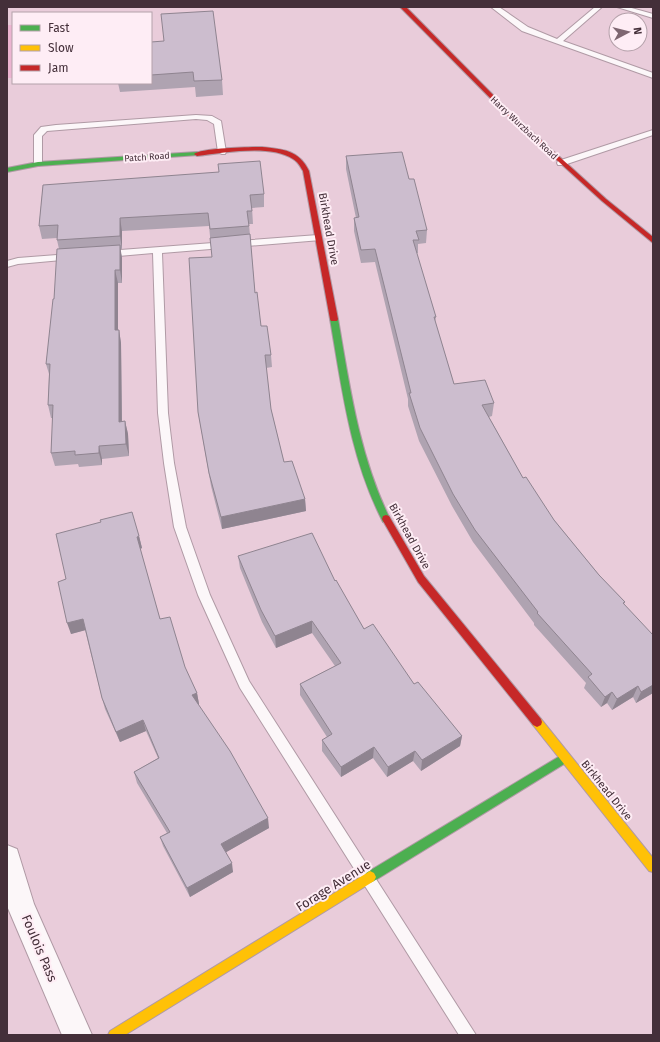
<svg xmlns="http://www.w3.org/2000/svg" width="660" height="1042" font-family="'Fira Sans',sans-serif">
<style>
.green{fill:#edb4d1}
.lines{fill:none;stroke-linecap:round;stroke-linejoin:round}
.lane-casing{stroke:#b09aa5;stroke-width:2}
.street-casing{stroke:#b09aa5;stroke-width:2}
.fast-casing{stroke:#b09aa5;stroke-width:2}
.slow-casing{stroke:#b09aa5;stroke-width:2}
.jam-casing{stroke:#b09aa5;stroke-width:2}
.lane{fill:#fcf7f9;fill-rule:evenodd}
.street{fill:#fcf7f9;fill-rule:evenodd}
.fast{fill:#4caf50;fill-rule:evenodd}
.slow{fill:#ffc107;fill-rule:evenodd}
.jam{fill:#c62828;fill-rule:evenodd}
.wall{fill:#afa3b1}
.shaded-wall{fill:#8f8490}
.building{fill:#ccbdce;stroke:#8f8490}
.labels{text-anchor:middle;stroke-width:4;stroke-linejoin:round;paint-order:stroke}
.far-street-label{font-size:9px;fill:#442f39;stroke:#feedf5}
.street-label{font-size:11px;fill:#442f39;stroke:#feedf5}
.near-street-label{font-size:13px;fill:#442f39;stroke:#feedf5}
</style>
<rect width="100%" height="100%" fill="#e9ccda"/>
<path class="green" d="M7 25H13V78H7Z"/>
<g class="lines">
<g class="lane-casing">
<path id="lane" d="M491 7H499L528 27 557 39 595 7H602L563 41 653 73V78L522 31Z
M617 7H628L653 14V18Z
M196 115 212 116 221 121 226 152 225 154H222L218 152 214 124 207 120 196 119 47 131 42 136V164L38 166 34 164V135L41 127 56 125Z
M653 130V135L564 165H558L557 163 558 161Z
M318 235 322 238 321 240 162 253 168 413 174 463 186 527 210 595 249 681 476 1035H459L240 688 198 595 174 527 164 463 158 413 153 253 107 257 103 254 107 251Z
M70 254 73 255 74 257 73 259 18 264 7 267V261L18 258Z"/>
</g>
<g class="street-casing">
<path id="street" d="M7 845 17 849 34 904 92 1035H62L7 906Z"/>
</g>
<g class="fast-casing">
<path id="fast" d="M197 152 199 153V155L38 166 7 172V168L38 162Z
M334 316 338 319C350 388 359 455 390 519L389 522H383C350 458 342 388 330 319Z
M565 753 569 755 570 758 569 761 374 881 370 883 366 881 364 877 366 873Z"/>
</g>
<g class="slow-casing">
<path id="slow" d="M537 717 541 719 653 858V872L649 871 533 725 532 722 533 719Z
M370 871 374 873 376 877 374 881 125 1035H108L110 1031Z"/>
</g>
<g class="jam-casing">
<path id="jam" d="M400 7H406L509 111 606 199 653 237V243L602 201 505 113Z
M262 147C283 149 299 150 309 171L338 319 337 321H331L330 319 303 171C300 166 298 162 293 159 270 144 224 153 197 156L194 154C202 148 249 147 262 147Z
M386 515 389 516 424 576 541 719 542 722 541 725 537 727 533 725 418 582 382 519 383 516Z"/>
</g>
<use href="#lane" class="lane"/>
<use href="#street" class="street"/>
<use href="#fast" class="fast"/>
<use href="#slow" class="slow"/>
<use href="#jam" class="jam"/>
</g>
<path class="wall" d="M151 42 222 80 223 95 196 97 195 87 120 92 118 83H151Z
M346 156 409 179 427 230 426 243 418 244V253H416L436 317 435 322 454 384 494 403 492 416 489 417 523 478 554 520 599 575 625 602 624 604 653 693 636 703 633 697 612 710 607 703 601 707 584 688 586 683 534 625V623L473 542 452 506 419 441 408 406V399L375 262 361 263 354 231V218H356L346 169Z
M43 185 264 194V207L252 208 253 224H249L255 293 261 326 271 355 272 367 266 368 271 409 284 462 305 499 306 511 222 529 211 486 198 412 212 257 209 226 122 231V249H120L122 258V283H118V330H119L121 343 122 422 125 421 128 434 129 456 102 459V465L79 467 78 464 55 466 51 453 53 418H51L48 405 49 374 46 364 54 299 59 249 57 240V238L42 239 39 226Z
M139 536 142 548 140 549 160 619 197 693 199 704H198L269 828 226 852 233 872 190 897 163 846 160 837 167 833 137 783 134 772 158 758 146 731 120 742 105 709 102 698 85 630 71 634 66 579Z
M238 556 335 581 364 629 462 736 460 746 421 771 413 761 387 777 373 758 341 777 322 751V740L327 737 300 695V684L335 666 312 633 276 648 262 622 240 568Z"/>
<path class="shaded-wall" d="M120 218 122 231V249L120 236Z
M120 245 122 258V283L120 270Z
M115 270 118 283V343L115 330Z
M119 330 121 343 122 434 119 422Z
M125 421 128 434 129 456 126 444Z
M99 446 102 459V465L99 453Z
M305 499 306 511 222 529 221 517Z
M139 536 142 548 140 549 137 537Z
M83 619 86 630 71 634 67 623Z
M312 621V633L276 648 275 636Z
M653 685V693L636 703 641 692Z
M638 686 633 697 612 710 617 699Z
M612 692 607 703 601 707 605 697Z
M197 693 199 704 194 706 192 695Z
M143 720 146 731 120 742 116 732Z
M462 736 460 746 421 771 422 760Z
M374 747 373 758 341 777V767Z
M415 751 413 761 387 777 388 767Z
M268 818 269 828 223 854 221 844Z
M232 863 233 872 190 897 187 888Z"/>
<path class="building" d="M213 11 222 80 194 81 193 72 151 75V42L164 41 161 14Z
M402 152 409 179H414L427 230 416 231 419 240H413L436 317H434L454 384 485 380 494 403 482 405 523 478 526 477 554 520 599 575 625 602 623 603 653 635V685L641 692 638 686 617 699 612 692 605 697 588 677 592 674 537 613 538 612 475 530 453 494 420 428 409 393H411L375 249 361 250 354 218 359 217 346 156Z
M260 161 264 194 250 195 252 211H247L249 226 210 229 208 213 120 218V236L57 240 58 225 39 226 43 185 219 172 218 164Z
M250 234 255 293 257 292 261 326H267L271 355H265L271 409 284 462 292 461 305 499 221 517 209 473 198 412 189 258 212 257 210 238Z
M120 245V270H115V330H119V422L125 421 126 444 99 446V453L75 455V451L51 453 53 405H48L50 364H46L53 299H54L57 249Z
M132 512 139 536 137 537 160 619 170 617 185 667 197 693 192 695 230 751 268 818 221 844 232 863 187 888 160 837 170 832 134 772 159 758 143 720 116 732 102 698 83 619 67 623 58 582 66 579 56 534 101 522 100 520Z
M312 533 335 581 336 580 364 629 373 624 414 684 418 682 462 736 422 760 415 751 388 767 374 747 341 767 322 740 332 734 300 684 341 663 312 621 275 636 261 610 238 556Z"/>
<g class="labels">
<g class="far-street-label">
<text transform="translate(524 128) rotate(43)" y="3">Harry Wurzbach Road</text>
<text transform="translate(147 157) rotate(-4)" y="3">Patch Road</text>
</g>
<g class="street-label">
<text transform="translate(329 229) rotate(80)" y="4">Birkhead Drive</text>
<text transform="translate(410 536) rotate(61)" y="4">Birkhead Drive</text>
<text transform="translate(607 790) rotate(51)" y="4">Birkhead Drive</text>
</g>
<g class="near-street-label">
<text transform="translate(333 885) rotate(-32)" y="5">Forage Avenue</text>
<text transform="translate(40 948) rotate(67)" y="5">Foulois Pass</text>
</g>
</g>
<rect width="660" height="1042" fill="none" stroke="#442f39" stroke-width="16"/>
<rect x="12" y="12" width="140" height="72" fill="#feedf5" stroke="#b4a1aa"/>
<rect x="20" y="25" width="20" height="6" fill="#4caf50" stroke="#b4a1aa"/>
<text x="48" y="32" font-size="12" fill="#442f39">Fast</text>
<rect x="20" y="45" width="20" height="6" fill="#ffc107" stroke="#b4a1aa"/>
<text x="48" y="52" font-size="12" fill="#442f39">Slow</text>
<rect x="20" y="65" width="20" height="6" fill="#c62828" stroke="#b4a1aa"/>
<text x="48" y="72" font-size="12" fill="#442f39">Jam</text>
<g transform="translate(628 32) rotate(83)"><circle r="19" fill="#feedf5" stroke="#b4a1aa"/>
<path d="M0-3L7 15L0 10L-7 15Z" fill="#7e6671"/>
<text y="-6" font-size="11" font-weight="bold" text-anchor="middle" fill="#442f39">N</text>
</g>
</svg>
